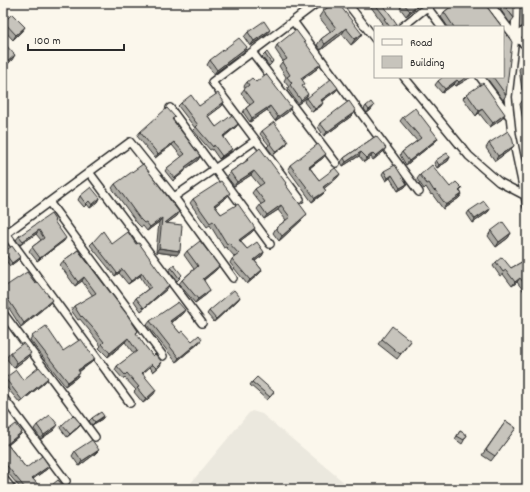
<svg xmlns="http://www.w3.org/2000/svg" width="530" height="492" font-family="Dekko,sans-serif">
<style>
.built{fill:#ebe8de}
.lines{fill:none;stroke-linecap:round;stroke-linejoin:round}
.street-casing{stroke:#2b2b2b;stroke-width:10}
.street{stroke:#fbf7ec;stroke-width:7}
.wall{fill:#aba9a2;stroke:#2b2b2b}
.shaded-wall{fill:#8b8984;stroke:#2b2b2b}
.building{fill:#c7c4bc;stroke:#2b2b2b}
</style>
<rect width="100%" height="100%" fill="#fbf7ec"/>
<filter id="ink" filterUnits="userSpaceOnUse"><feTurbulence type="fractalNoise" baseFrequency=".025" numOctaves="2"/><feDisplacementMap in="SourceGraphic" scale="8" xChannelSelector="R" yChannelSelector="G"/><feConvolveMatrix kernelMatrix="1 2 1 2 8 2 1 2 1" color-interpolation-filters="sRGB"/></filter>
<g filter="url(#ink)">
<path class="built" d="M252 411 262 414 352 489H186L248 414Z"/>
<g class="lines">
<g class="street-casing">
<path id="street" d="M347 3 375 39
M424 3 442 27
M489 3 515 37 527 46
M516 3 515 37 508 97 512 134 527 206
M293 21 419 192
M402 27 427 7
M515 37 527 29
M252 52 336 163
M404 77 469 156 499 182 524 195
M480 77 510 117
M170 108 270 244
M89 172 202 323
M174 197 256 140
M300 199 212 82 317 3
M49 202 163 356
M6 234 130 403
M3 236 130 142 174 197 233 278
M3 313 95 437
M3 397 66 481
M3 478 12 489"/>
</g>
<use href="#street" class="street"/>
</g>
<path class="wall" d="M334 3 358 39 351 45 342 34 321 50 317 45 321 39 331 32 319 17 323 11Z
M368 3H382L395 27H384L381 23 382 22Z
M404 3H420L416 8 406 16 400 8Z
M453 3H484L502 27H448L441 17 444 12 454 4Z
M504 5 514 18 510 23 500 9Z
M4 22 25 27 21 32 13 40 3 29V24Z
M248 32 267 34 250 46 244 37Z
M3 42 12 60 3 68Z
M277 45 321 64 318 68 302 80V87L306 98 298 104 287 88 289 87 284 81 286 77 279 66 282 62 283 61 275 49Z
M244 52 214 74 207 65 210 60Z
M265 54 273 61 271 64 269 66 262 57Z
M527 61V94L524 89 522 90 519 69 522 65Z
M471 77 456 86 454 84 442 93 435 85 438 81Z
M486 77H503L506 95 503 100Z
M247 82H256L288 112 275 121 267 110 250 122 243 112 246 108 250 105 241 93 245 88 244 86Z
M336 91 322 101 321 106 312 112 304 102 307 98Z
M467 94 502 119 490 127 479 113 476 116 463 98Z
M527 97V130L524 126 520 104 523 100Z
M224 102 222 106 208 116 216 127 238 124 236 127 224 137 230 152 219 159 212 149 210 150 193 130 195 128 178 106 181 103 199 106Z
M366 106 371 110 367 113 364 109Z
M353 115 324 136 318 127 320 123Z
M403 117 438 138 436 141 406 165 400 155 402 152 417 141 400 121Z
M173 120 200 156 198 160 186 168 184 172 173 181 165 171 167 168 182 157 172 145 155 158 137 136 140 132Z
M262 131 286 145 273 155 267 147 269 145 260 134Z
M376 136 383 152 373 160 371 157 364 162 359 156 343 166 341 162 344 158Z
M489 143 514 146 510 150 495 161 486 148Z
M450 157 448 161 437 168 434 163 436 160Z
M323 158 310 168 319 180 340 174 337 178 324 188 326 191 323 194 312 202 288 169 290 165Z
M247 159 285 184 304 218 279 241 273 233 276 228 286 220 278 210 264 219 257 209 261 204 252 193 255 189 260 186 251 175 234 186 227 177 230 172 245 162Z
M384 171 407 184 405 187 398 191 390 178 386 181 382 174Z
M420 175 450 187 462 188 460 191 462 194 459 198 443 209 432 194 431 195 426 187 424 189 417 179Z
M115 184 179 212 177 216 167 223 177 255 156 252 159 222 147 231 143 226 141 227 137 223 112 188Z
M80 196 100 198 98 202 90 208 87 204 84 207 78 200Z
M227 197 215 206 221 214 255 228 252 232 240 241 247 249 264 252 262 256 255 261 262 270 259 274 247 284 230 263 232 259 235 257 226 247 224 248 210 225 207 227 190 203 193 199Z
M490 209 488 212 473 223 467 214 469 211Z
M55 220 54 222 64 241 37 261 29 251 32 247 41 240 36 234 20 245 16 240 19 236Z
M491 231 511 233 508 238 496 247 488 236Z
M93 242 112 244 167 289 141 311 134 301 136 298 148 289 140 276 128 284 119 273 115 276 90 245Z
M78 250 138 331 136 334 160 366 153 372 150 367 143 373 154 394 143 403 134 392 136 390 124 377 123 379 115 370 117 366 134 354 125 342 108 357 99 348 101 346 89 330 80 319 78 320 71 310 74 306 93 296 82 281 75 286 60 265 63 261Z
M187 251 219 266 216 270 204 280 207 294 195 303 179 284 182 280 194 269 184 255Z
M4 252 20 257 18 260 10 266 3 257V253Z
M527 259V294H526L517 282 512 286 503 274 500 276 493 266 496 262 511 268Z
M171 267 180 278 177 281 169 271Z
M3 288 49 304 21 327 3 299Z
M240 297 238 300 214 322 207 314 209 311Z
M185 310 182 314 171 323 180 333 192 341 199 343 176 362 147 325 150 321Z
M32 336 63 351 92 362 79 372 77 377 65 386 30 340Z
M382 339 411 341 397 359 378 344Z
M10 353 27 358 14 368 6 358Z
M5 378 23 380 45 382 20 403 3 383V381Z
M252 382 272 395 267 400 250 385Z
M104 416 102 419 92 425 89 421 92 418Z
M506 421 516 428 491 461 482 455Z
M81 424 79 427 67 437 60 428 62 425Z
M37 425 54 430 41 439 34 429Z
M460 431 467 435 462 444 455 439Z
M22 432 20 435 8 445 26 468 47 469 33 479 41 489H21L3 467V434Z
M99 450 95 454 79 466 72 456 75 451Z"/>
<path class="shaded-wall" d="M420 3 416 8 406 16 410 11Z
M25 27 21 32 13 40 16 35Z
M346 28 342 34 321 50 325 44Z
M270 30 267 34 250 46 254 41Z
M362 34 358 39 351 45 355 39Z
M247 47 244 52 214 74 217 70Z
M15 55 12 60 3 68 6 63Z
M321 64 318 68 299 82 301 78Z
M467 77H471L456 86 459 82Z
M457 80 454 84 442 93 445 89Z
M338 88 336 91 319 103 321 100Z
M308 94 306 98 298 104 301 100Z
M224 102 222 106 205 119 207 115Z
M323 103 321 106 312 112 315 109Z
M270 106 267 110 250 122 252 118Z
M374 106 371 110 367 113 369 110Z
M291 107 288 112 275 121 278 117Z
M482 109 479 113 476 116 479 111Z
M356 111 353 115 324 136 327 132Z
M505 114 502 119 490 127 493 123Z
M238 124 236 127 220 139 223 136Z
M438 138 436 141 406 165 409 161Z
M174 142 172 145 155 158 158 154Z
M288 142 286 145 273 155 276 152Z
M514 146 510 150 495 161 498 156Z
M386 148 383 152 373 160 376 156Z
M232 149 230 152 219 159 222 156Z
M361 152 359 156 343 166 346 162Z
M373 153 371 157 364 162 367 158Z
M326 154 323 158 306 170 309 167Z
M200 156 198 160 183 171 185 167Z
M450 157 448 161 437 168 439 165Z
M186 169 184 172 173 181 175 178Z
M254 171 251 175 234 186 237 182Z
M340 174 337 178 321 191 323 187Z
M392 175 390 178 386 181 388 178Z
M407 184 405 187 398 191 400 188Z
M326 191 323 194 312 202 315 198Z
M230 193 227 197 211 209 214 205Z
M462 194 459 198 443 209 446 205Z
M100 198 98 202 90 208 92 205Z
M281 205 278 210 264 219 267 215Z
M490 209 488 212 473 223 475 219Z
M179 212 177 216 162 227 165 223Z
M307 214 304 218 279 241 282 236Z
M162 218 159 222 147 231 150 227Z
M255 228 252 232 236 244 239 240Z
M39 230 36 234 20 245 23 241Z
M511 233 508 238 496 247 499 242Z
M66 238 64 241 37 261 40 258Z
M159 248 180 251 177 255 156 252Z
M264 252 262 256 251 264 254 260Z
M20 257 18 260 10 266 12 263Z
M219 266 216 270 200 283 203 279Z
M122 269 119 273 115 276 117 273Z
M262 270 259 274 247 284 250 280Z
M142 273 140 276 128 284 131 281Z
M84 277 82 281 75 286 78 282Z
M520 278 517 282 512 286 515 282Z
M169 285 167 289 141 311 144 308Z
M210 290 207 294 195 303 198 299Z
M240 297 238 300 214 322 216 319Z
M52 300 49 304 21 327 24 323Z
M185 310 182 314 167 325 170 321Z
M128 338 125 342 108 357 110 353Z
M202 339 199 343 176 362 179 358Z
M31 353 27 358 14 368 17 363Z
M95 359 92 362 75 374 78 370Z
M162 362 160 366 153 372 156 368Z
M152 364 150 367 139 376 142 373Z
M80 373 77 377 65 386 68 382Z
M48 378 45 382 20 403 22 400Z
M156 390 154 394 143 403 146 399Z
M104 416 102 419 92 425 95 422Z
M81 424 79 427 67 437 70 434Z
M58 425 54 430 41 439 44 435Z
M22 432 20 435 5 447 7 444Z
M99 450 95 454 79 466 82 461Z
M49 466 47 469 30 481 32 478Z"/>
<path class="building" d="M334 3H338L362 34 355 39 346 28 325 44 321 39 336 28 323 11Z
M374 3H382L397 24 392 27H390L384 19 386 18Z
M403 3H420L410 11Z
M456 3H484L502 27H454L444 12Z
M506 3H514V18L504 5Z
M12 14 25 27 16 35 4 22Z
M264 21 270 30 254 41 248 32Z
M503 29 512 42 506 95 493 77H503Z
M296 30 321 64 301 78 305 84 302 86 308 94 301 100 290 85 292 83 287 77 290 75 282 62 287 59 277 45Z
M239 38 247 47 217 70 210 60Z
M3 42 15 55 6 63 3 60Z
M267 52 273 61 271 63 265 54Z
M527 61V85L525 86 522 65Z
M266 74 291 107 278 117 270 106 252 118 246 108 254 102 244 89 249 85 247 82 252 78 256 82Z
M443 77H467L459 82 457 80 445 89 438 81Z
M331 79 338 88 321 100 323 103 315 109 307 98Z
M483 83 505 114 493 123 482 109 479 111 467 94Z
M218 93 224 102 207 115 216 127 232 115 238 124 223 136 232 149 222 156 214 145 213 147 196 127 198 125 181 103 191 95 199 106Z
M527 97V120L523 100Z
M349 101 356 111 327 132 320 123Z
M371 102 374 106 369 110 366 106Z
M167 108 175 117 172 119 200 156 185 167 186 169 175 178 167 168 185 154 174 142 158 154 140 132Z
M415 108 438 138 409 161 402 152 421 138 403 117Z
M274 122 288 142 276 152 270 144 271 143 262 131Z
M508 131 512 137 514 146 498 156 489 143Z
M376 136 386 148 376 156 373 153 367 158 361 152 346 162 344 158Z
M318 144 326 154 309 167 319 180 335 168 340 174 323 187 326 191 315 198 290 165Z
M260 148 286 183 285 184 307 214 282 236 276 228 290 217 281 205 267 215 260 205 265 202 255 189 264 183 254 171 237 182 230 172 248 160 247 159Z
M447 153 450 157 439 165 436 160Z
M143 164 179 212 165 223 182 225 180 251 159 248 162 218 150 227 146 222 144 223 140 219 115 184Z
M395 165 407 184 400 188 392 175 388 178 384 171Z
M432 165 450 187 456 182 462 188 459 191 462 194 446 205 435 190 434 191 429 183 427 184 420 175Z
M221 181 230 193 214 205 221 214 238 204 255 228 239 240 247 249 257 242 264 252 254 260 262 270 250 280 232 259 239 254 229 243 227 244 213 221 210 223 193 199Z
M91 187 100 198 92 205 89 201 86 204 80 196Z
M484 201 490 209 475 219 469 211Z
M51 214 55 220 54 221 66 238 40 258 32 247 44 238 39 230 23 241 19 236Z
M503 222 511 233 499 242 491 231Z
M103 231 112 244 128 232 136 244 139 243 169 285 144 308 136 298 151 287 142 273 131 281 122 269 117 273 93 242Z
M200 241 219 266 203 279 210 290 198 299 182 280 198 266 187 251Z
M12 246 20 257 12 263 4 252Z
M78 250 128 316 138 331 136 333 145 346 153 356 155 354 162 362 156 368 152 364 142 373 156 390 146 399 137 388 139 387 127 373 125 375 117 366 137 351 128 338 110 353 102 344 104 342 92 327 82 316 81 317 74 306 96 293 84 277 78 282 63 261Z
M502 257 511 268 527 259V287L520 278 515 282 506 270 503 272 496 262Z
M174 265 182 275 179 278 171 267Z
M27 272 36 284 38 282 52 300 24 323 3 292V288Z
M234 290 240 297 216 319 209 311Z
M178 302 185 310 170 321 180 333 183 331 192 341 199 335 202 339 179 358 150 321Z
M46 326 63 351 81 339 95 359 78 370 80 373 68 382 32 336Z
M392 326 411 341 400 354 382 339Z
M23 343 31 353 17 363 10 353Z
M39 367 48 378 22 400 5 378 16 370 23 380Z
M257 377 274 392 270 397 252 382Z
M101 412 104 416 95 422 92 418Z
M50 415 58 425 44 435 37 425Z
M73 415 81 424 70 434 62 425Z
M506 421 516 428 495 456 486 450Z
M16 424 22 432 7 444 26 468 42 456 49 466 32 478 41 488V489H24L25 488 3 461V434Z
M460 431 467 435 464 440 457 436Z
M92 440 99 450 82 461 75 451Z
M58 480 66 489H47Z
M344 484 350 489H340Z"/>
</g>
<rect width="530" height="492" fill="none" stroke="#fbf7ec" stroke-width="16"/>
<rect x="8" y="8" width="514" height="476" fill="none" stroke="#2b2b2b" stroke-width="1.5" filter="url(#ink)"/>
<rect x="374" y="26" width="130" height="52" fill="#fbf7ec" stroke="#a8a59f"/>
<rect x="382" y="39" width="20" height="6" fill="#fbf7ec" stroke="#a8a59f"/>
<text x="410" y="46" font-size="12" fill="#2b2b2b">Road</text>
<rect x="382" y="56" width="20" height="12" fill="#c7c4bc" stroke="#a8a59f"/>
<text x="410" y="66" font-size="12" fill="#2b2b2b">Building</text>
<path d="M28 44v6h96v-6" fill="none" stroke="#2b2b2b" stroke-width="2"/>
<text x="34" y="44" font-size="12" fill="#2b2b2b" stroke="#fbf7ec" stroke-width="3" paint-order="stroke">100 m</text>
</svg>
